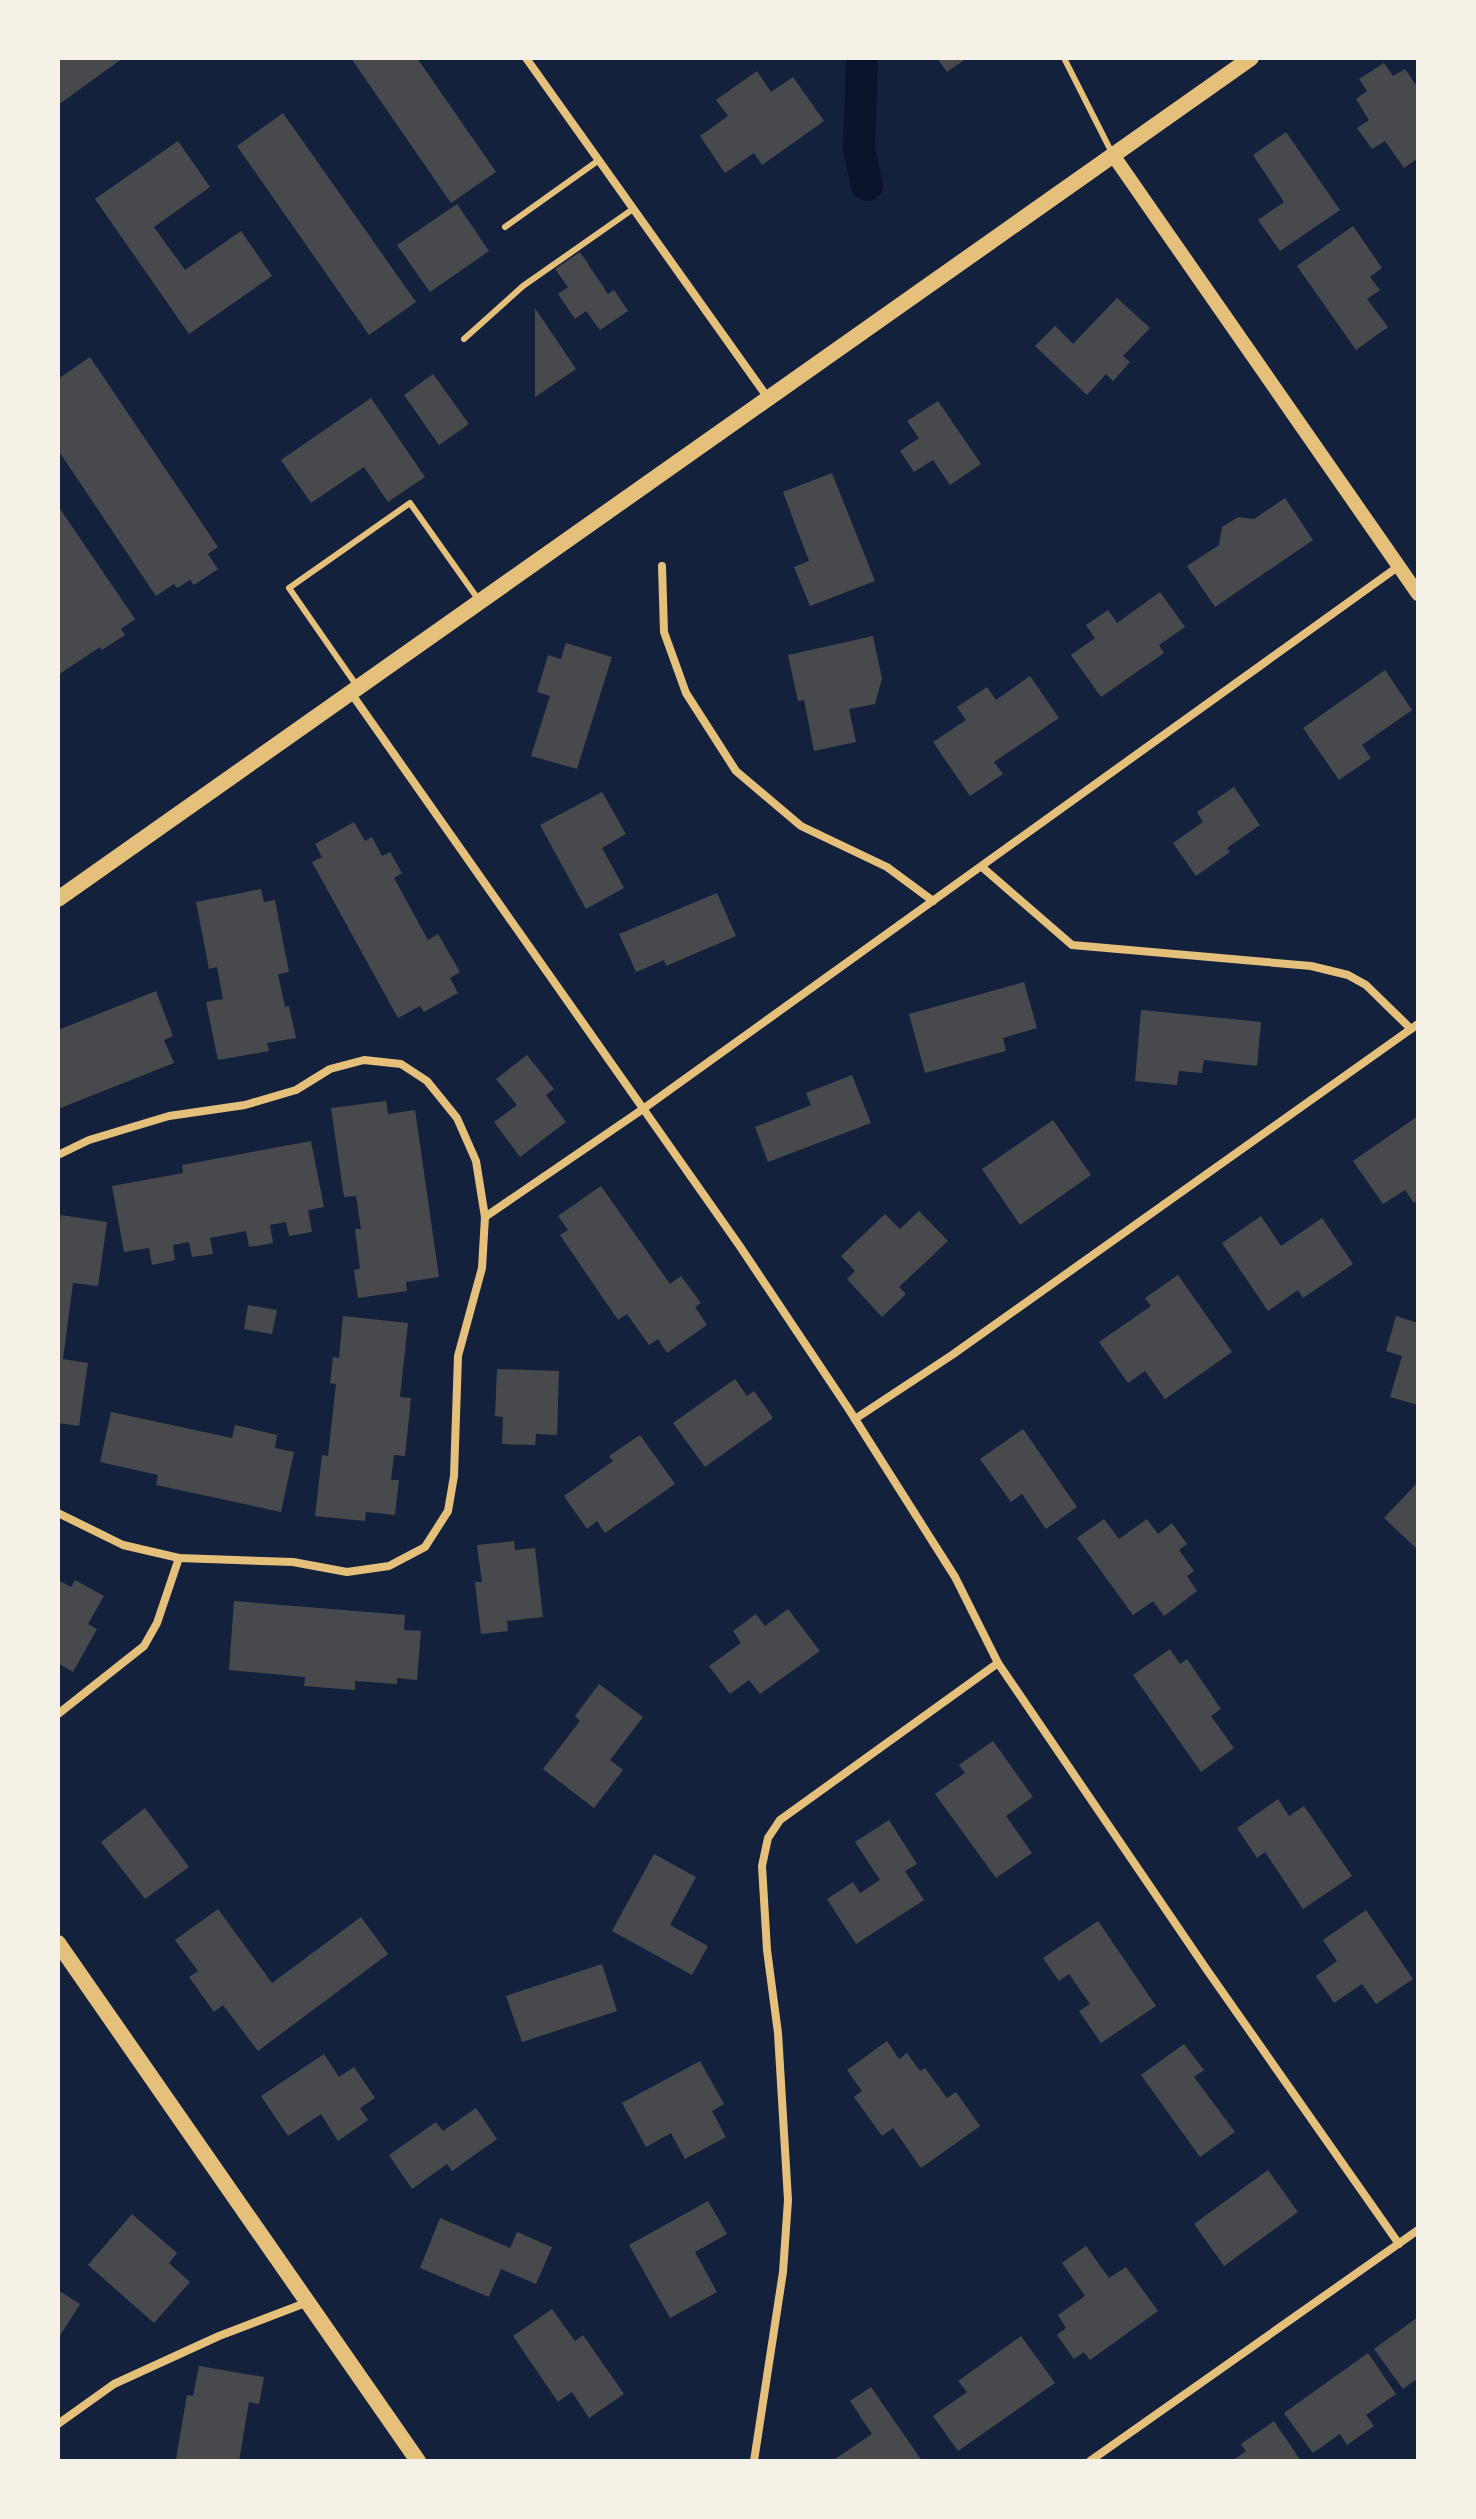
<svg xmlns="http://www.w3.org/2000/svg" width="1476" height="2519" viewBox="0 0 1476 2519" font-family="Raleway,sans-serif">
<style>
.lines{fill:none;stroke-linecap:round;stroke-linejoin:round}
.canal{stroke:#0b132b;stroke-width:32}
.building{fill:#48494c}
.service{stroke:#e5c07b;stroke-width:6}
.minor{stroke:#e5c07b;stroke-width:8}
.tertiary{stroke:#e5c07b;stroke-width:14}
.secondary{stroke:#e5c07b;stroke-width:16}
</style>
<rect width="100%" height="100%" fill="#14213d"/>
<g class="lines">
<path class="canal" d="M862 58 859 150 867 185"/>
</g>
<g class="building">
<path d="M58 58H123L58 105Z"/>
<path d="M351 58H417L496 172 451 203Z"/>
<path d="M937 58H967L947 72Z"/>
<path d="M1384 63 1393 76 1405 69 1418 88V158L1404 168 1385 141 1372 149 1357 128 1369 120 1356 99 1367 91 1359 79Z"/>
<path d="M757 71 771 92 793 77 824 121 762 165 754 153 725 173 700 136 728 116 716 100Z"/>
<path d="M283 113 416 302 369 335 237 146Z"/>
<path d="M1286 132 1340 210 1280 251 1258 220 1284 202 1253 155Z"/>
<path d="M178 141 210 187 154 227 185 270 241 231 272 276 189 334 95 199Z"/>
<path d="M457 204 489 251 430 292 397 245Z"/>
<path d="M1353 226 1382 268 1370 277 1380 290 1367 299 1388 327 1356 350 1297 266Z"/>
<path d="M580 252 608 294 614 290 628 311 600 330 586 311 575 319 558 294 568 287 555 269Z"/>
<path d="M1117 298 1150 328 1123 356 1130 362 1113 381 1106 374 1087 395 1035 346 1055 326 1073 344Z"/>
<path d="M535 308 576 369 535 397Z"/>
<path d="M90 357 218 547 208 554 218 569 194 585 190 580 177 588 174 584 156 596 58 450V379Z"/>
<path d="M433 374 469 424 439 445 404 395Z"/>
<path d="M371 398 425 477 388 502 364 467 311 503 281 460Z"/>
<path d="M938 401 981 464 950 485 933 460 914 472 900 451 919 438 907 421Z"/>
<path d="M832 473 875 581 810 606 794 567 809 561 783 492Z"/>
<path d="M1285 498 1313 540 1215 607 1187 566 1219 545 1222 527 1238 517 1254 519Z"/>
<path d="M58 506 135 619 121 629 125 635 102 650 100 647 58 675Z"/>
<path d="M1160 592 1185 627 1159 645 1164 653 1101 697 1071 655 1095 638 1086 625 1108 610 1117 623Z"/>
<path d="M873 636 882 679 875 704 849 709 856 742 814 751 804 700 798 701 788 655Z"/>
<path d="M566 643 612 657 577 769 531 756 550 696 537 692 548 655 561 659Z"/>
<path d="M1385 670 1412 710 1362 745 1371 758 1339 780 1303 728Z"/>
<path d="M1030 676 1059 718 994 762 1003 774 970 796 933 742 966 720 957 707 987 687 996 700Z"/>
<path d="M1234 787 1260 825 1227 848 1230 852 1196 876 1173 843 1203 822 1197 812Z"/>
<path d="M602 792 626 834 602 848 624 888 586 909 540 825Z"/>
<path d="M354 822 365 841 372 837 382 856 390 852 402 873 394 878 428 940 438 934 460 972 450 978 458 993 424 1012 420 1006 398 1018 312 862 322 857 315 844Z"/>
<path d="M261 889 264 902 275 900 289 972 278 974 285 1007 289 1006 296 1038 267 1043 269 1051 218 1060 206 1002 223 999 217 967 209 969 196 902Z"/>
<path d="M717 893 736 936 666 966 664 960 636 972 619 934Z"/>
<path d="M1024 982 1037 1028 1003 1038 1006 1051 925 1073 909 1014Z"/>
<path d="M156 991 173 1036 164 1040 174 1063 58 1109V1030Z"/>
<path d="M1141 1010 1261 1022 1257 1066 1204 1060 1202 1073 1179 1071 1177 1085 1135 1081Z"/>
<path d="M527 1055 554 1089 546 1095 566 1122 520 1157 494 1122 517 1105 496 1079Z"/>
<path d="M852 1075 871 1123 768 1162 755 1127 811 1105 806 1093Z"/>
<path d="M386 1101 388 1114 415 1110 439 1277 406 1282 407 1291 358 1298 354 1270 360 1269 355 1229H361L356 1196 344 1197 331 1108Z"/>
<path d="M1418 1116V1200L1414 1203 1405 1190 1383 1204 1353 1161Z"/>
<path d="M1053 1120 1091 1175 1020 1225 982 1169Z"/>
<path d="M311 1141 324 1207 308 1210 312 1232 289 1236 286 1222 270 1225 273 1243 249 1247 246 1231 210 1238 213 1254 192 1257 189 1242 173 1245 175 1260 152 1265 149 1248 124 1252 112 1186 183 1173 182 1165Z"/>
<path d="M601 1186 670 1284 681 1276 701 1303 695 1307 707 1325 667 1353 658 1339 649 1345 627 1314 618 1320 560 1235 568 1230 558 1216Z"/>
<path d="M919 1211 948 1241 899 1287 906 1294 882 1317 847 1279 855 1271 841 1256 885 1214 900 1229Z"/>
<path d="M61 1215 107 1222 98 1286 73 1283 63 1359 88 1363 79 1426 58 1423V1227Z"/>
<path d="M1261 1216 1281 1246 1322 1218 1353 1264 1303 1298 1298 1290 1268 1311 1222 1243Z"/>
<path d="M1178 1275 1232 1352 1165 1399 1145 1371 1128 1383 1099 1342 1151 1306 1145 1298Z"/>
<path d="M248 1305 277 1310 272 1334 244 1329Z"/>
<path d="M343 1316 408 1323 400 1397 411 1398 405 1456 394 1455 391 1480H399L395 1515 366 1512 365 1521 315 1516 322 1455 328 1456 336 1384 330 1383 333 1357 339 1358Z"/>
<path d="M1396 1316 1418 1323V1405L1390 1397 1402 1356 1386 1351Z"/>
<path d="M497 1369 559 1371 557 1435 536 1434 535 1445 502 1444 503 1417 495 1416Z"/>
<path d="M735 1379 747 1396 754 1391 773 1418 705 1467 673 1423Z"/>
<path d="M111 1412 232 1438 235 1425 277 1435 275 1448 294 1452 281 1512 156 1485 158 1475 100 1462Z"/>
<path d="M1023 1429 1077 1507 1046 1529 1022 1494 1011 1502 980 1459Z"/>
<path d="M640 1435 675 1484 605 1533 597 1521 587 1529 564 1496 613 1461 609 1456Z"/>
<path d="M1418 1482V1550L1384 1518Z"/>
<path d="M1104 1519 1119 1539 1147 1519 1158 1534 1172 1523 1187 1544 1179 1550 1194 1571 1187 1576 1197 1591 1164 1616 1153 1601 1133 1615 1077 1538Z"/>
<path d="M514 1541 515 1550 535 1548 543 1617 507 1621 508 1631 481 1634 475 1582H482L477 1545Z"/>
<path d="M58 1580 71 1587 75 1580 104 1596 88 1624 97 1629 73 1672 58 1663Z"/>
<path d="M234 1601 405 1615 404 1630 421 1631 417 1680 397 1678V1684L355 1681V1690L304 1686 305 1677 229 1670Z"/>
<path d="M788 1609 820 1651 760 1694 749 1680 730 1694 709 1666 741 1643 733 1631 756 1614 765 1626Z"/>
<path d="M1170 1649 1180 1664 1187 1659 1221 1709 1211 1716 1234 1748 1201 1772 1133 1675Z"/>
<path d="M599 1684 643 1717 610 1760 623 1770 594 1808 543 1769 580 1721 575 1716Z"/>
<path d="M993 1741 1033 1797 1006 1816 1032 1853 996 1878 935 1794 965 1773 959 1765Z"/>
<path d="M1278 1799 1289 1816 1304 1806 1352 1876 1303 1909 1265 1852 1257 1858 1237 1828Z"/>
<path d="M145 1808 189 1867 145 1899 101 1842Z"/>
<path d="M889 1820 917 1864 905 1871 924 1900 856 1944 827 1899 853 1882 860 1893 880 1880 855 1842Z"/>
<path d="M654 1854 696 1877 670 1925 708 1946 692 1975 612 1931Z"/>
<path d="M218 1909 272 1983 361 1917 388 1954 258 2051 223 2005 214 2012 189 1977 198 1971 175 1940Z"/>
<path d="M1366 1910 1413 1979 1376 2004 1362 1984 1334 2003 1316 1976 1337 1961 1323 1940Z"/>
<path d="M1098 1921 1156 2006 1101 2043 1079 2011 1090 2004 1069 1974 1059 1981 1043 1958Z"/>
<path d="M602 1964 617 2011 522 2042 506 1996Z"/>
<path d="M887 2041 899 2059 907 2053 920 2071 925 2068 947 2098 956 2092 980 2126 921 2168 893 2128 882 2136 854 2097 862 2091 847 2070Z"/>
<path d="M1184 2044 1204 2070 1194 2077 1235 2132 1200 2157 1141 2075Z"/>
<path d="M324 2054 339 2077 354 2067 375 2098 360 2108 368 2120 338 2141 321 2114 288 2136 261 2096Z"/>
<path d="M700 2061 724 2104 712 2111 726 2137 685 2159 671 2133 646 2147 622 2103Z"/>
<path d="M476 2108 497 2139 452 2171 447 2164 412 2189 389 2155 436 2122 443 2131Z"/>
<path d="M1268 2170 1298 2212 1224 2266 1194 2224Z"/>
<path d="M708 2201 727 2234 695 2252 717 2292 670 2318 629 2245Z"/>
<path d="M132 2214 177 2253 169 2263 190 2282 154 2323 88 2265Z"/>
<path d="M440 2218 510 2248 517 2232 552 2247 536 2284 501 2269 489 2297 420 2268Z"/>
<path d="M1086 2246 1109 2278 1126 2267 1158 2311 1090 2360 1084 2352 1074 2359 1057 2335 1066 2328 1058 2315 1085 2296 1062 2263Z"/>
<path d="M58 2290 80 2304 58 2339Z"/>
<path d="M552 2309 575 2341 583 2335 624 2394 589 2418 572 2392 558 2402 513 2336Z"/>
<path d="M1418 2317V2378L1403 2389 1374 2349Z"/>
<path d="M1021 2336 1055 2383 958 2451 933 2416 967 2392 958 2381Z"/>
<path d="M1368 2353 1396 2394 1366 2415 1374 2426 1347 2445 1340 2434 1313 2453 1284 2413Z"/>
<path d="M199 2366 264 2377 259 2404 249 2402 239 2461 176 2459 187 2395 193 2396Z"/>
<path d="M871 2387 922 2461H832L872 2434 850 2401Z"/>
<path d="M1274 2421 1301 2461H1232L1246 2451 1241 2444Z"/>
</g>
<g class="lines">
<g class="service">
<path d="M1064 58 1113 155"/>
<path d="M505 227 599 160"/>
<path d="M464 339 523 286 633 209"/>
<path d="M357 686 289 588 410 503 478 599"/>
</g>
<g class="minor">
<path d="M526 58 768 398"/>
<path d="M662 566 664 632 686 693 736 771 801 826 887 867 933 901"/>
<path d="M351 693 739 1245 848 1408 955 1577 998 1663 1207 1970 1399 2244"/>
<path d="M982 867 1072 945 1311 966 1348 975 1366 985 1411 1029"/>
<path d="M58 1155 89 1140 169 1116 245 1105 296 1090 330 1069 364 1060 401 1064 427 1081 457 1118 476 1161 485 1217 482 1268 458 1356 454 1476 448 1511 425 1547 389 1566 347 1572 293 1562 179 1558 123 1545 58 1513"/>
<path d="M485 1217 643 1109 1399 566"/>
<path d="M855 1419 952 1355 1418 1024"/>
<path d="M58 1714 144 1646 157 1623 179 1558"/>
<path d="M58 2424 114 2384 219 2336 308 2302"/>
<path d="M754 2461 783 2272 788 2200 778 2033 767 1950 762 1866 768 1838 780 1820 998 1663"/>
<path d="M1090 2461 1418 2230"/>
</g>
<path class="tertiary" d="M1113 155 1418 594"/>
<g class="secondary">
<path d="M58 899 1251 58"/>
<path d="M58 1943 418 2461"/>
</g>
</g>
<rect width="1476" height="2519" fill="none" stroke="#f6f1e7" stroke-width="120"/>
</svg>
